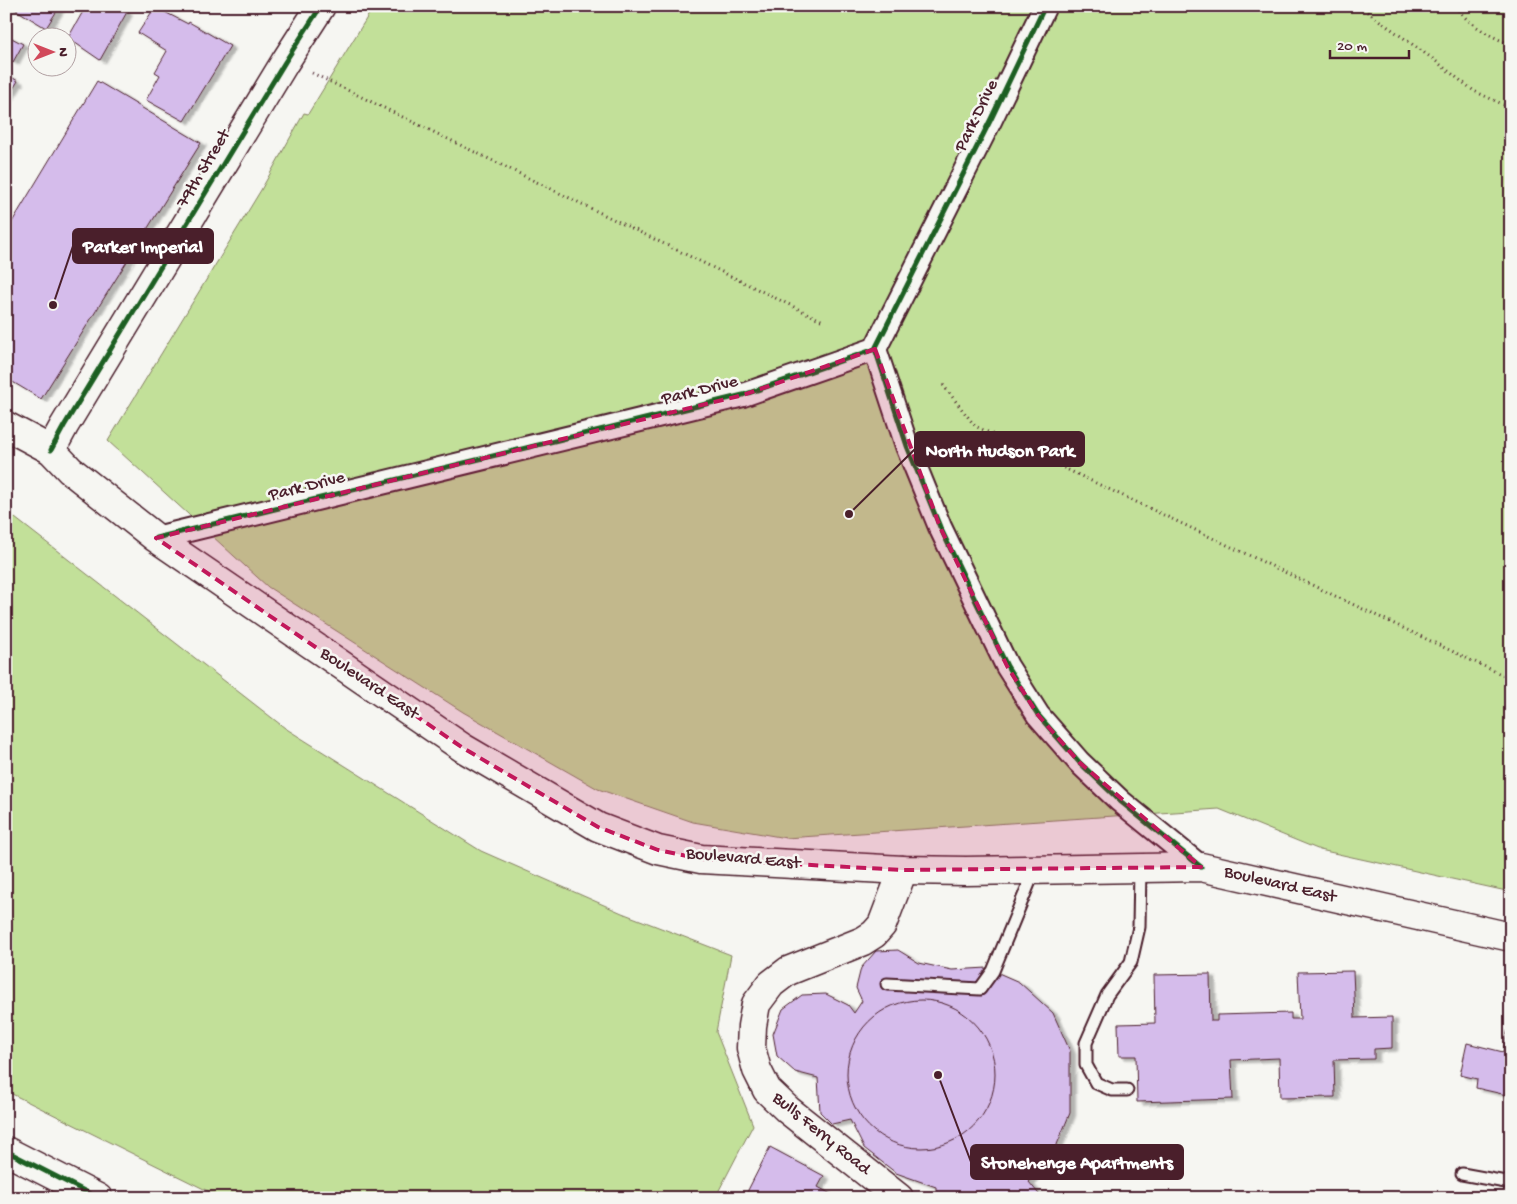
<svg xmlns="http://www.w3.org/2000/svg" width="1517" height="1204" viewBox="0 0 1517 1204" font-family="'Gochi Hand',sans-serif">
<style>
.green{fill:#c2e099;stroke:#868062}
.building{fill:#d5bceb;stroke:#4a1f2b;filter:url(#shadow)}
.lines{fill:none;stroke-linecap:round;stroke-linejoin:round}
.service-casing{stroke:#4a1f2b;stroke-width:15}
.minor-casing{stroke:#4a1f2b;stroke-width:26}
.tertiary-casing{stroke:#4a1f2b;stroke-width:31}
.primary-casing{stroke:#4a1f2b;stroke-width:31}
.path{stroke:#4a1f2b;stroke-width:3;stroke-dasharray:1 4;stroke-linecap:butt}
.service{stroke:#f6f6f2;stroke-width:11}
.minor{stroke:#f6f6f2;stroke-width:22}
.tertiary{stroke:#f6f6f2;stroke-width:28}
.primary{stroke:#f6f6f2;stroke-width:28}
.cycleway-casing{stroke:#f6f6f2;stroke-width:8}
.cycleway{stroke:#1b5e20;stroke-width:5}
.marked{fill:#c2185b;fill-opacity:0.2;stroke:#c2185b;stroke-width:4;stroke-dasharray:10 6;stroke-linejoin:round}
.labels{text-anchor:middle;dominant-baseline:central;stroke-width:5;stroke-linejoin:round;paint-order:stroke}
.street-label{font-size:18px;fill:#4a1f2b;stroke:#f6f6f2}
.leader{fill:none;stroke:#4a1f2b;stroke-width:2}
.callout-dot{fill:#4a1f2b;stroke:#f6f6f2;stroke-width:2}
.callout{fill:#4a1f2b;stroke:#4a1f2b;stroke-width:2}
.callout-label{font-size:19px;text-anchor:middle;font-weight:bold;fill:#fff}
</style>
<defs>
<filter id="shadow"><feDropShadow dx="5.5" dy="3" stdDeviation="1" flood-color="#0004"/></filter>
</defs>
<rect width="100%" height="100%" fill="#f6f6f2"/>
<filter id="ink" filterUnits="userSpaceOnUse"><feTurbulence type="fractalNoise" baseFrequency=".02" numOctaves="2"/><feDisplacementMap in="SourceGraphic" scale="10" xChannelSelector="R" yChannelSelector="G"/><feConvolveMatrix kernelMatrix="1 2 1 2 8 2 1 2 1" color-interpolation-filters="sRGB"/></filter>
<g filter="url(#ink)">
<g class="green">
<path d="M374 6H1511V892L1320 850 1219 809 786 838 693 822 598 789 463 712 268 587 108 441 261 190 304 113 308 114Z"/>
<path d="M6 511 285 728 481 851 622 913 731 955 716 1032 753 1125 715 1198H222L6 1091Z"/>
</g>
<g class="building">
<path d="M14 6H60L46 28 13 8Z"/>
<path d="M86 6H118L127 12 100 60 68 38Z"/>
<path d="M155 7 188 24 189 22 230 46 184 121 146 100 160 75 155 72 167 51 138 33Z"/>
<path d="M6 35 23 44 13 62 6 58Z"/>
<path d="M6 74 18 81 6 100Z"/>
<path d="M97 81 201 143 41 399 6 378V232Z"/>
<path d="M898 950 919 963 952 970 987 968 1019 982 1053 1013 1070 1051V1113L1056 1147 1029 1182 1042 1198H936V1187L896 1173 864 1148 850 1120 832 1124 820 1112 818 1078 795 1072 777 1056 773 1034 783 1009 802 995 826 994 848 1005 854 1013 862 1001 856 988 861 968 876 951Z"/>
<path d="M1353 971 1355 1018 1392 1017V1048L1374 1049V1059L1334 1060 1335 1097 1280 1098 1279 1058 1231 1060 1233 1099 1137 1102 1136 1056H1119L1118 1024 1155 1023 1154 975 1210 974 1211 1021H1217V1015L1291 1013V1019H1300L1298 972Z"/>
<circle cx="921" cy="1074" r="74"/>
<path d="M1511 1012V1096L1476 1088 1477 1079 1460 1075 1467 1043 1503 1052Z"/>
<path d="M770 1147 824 1176 818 1187 838 1198H744Z"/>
</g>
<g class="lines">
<defs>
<g id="service">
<path d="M887 984 980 989 993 971 1035 869"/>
<path d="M1127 1090H1112L1096 1083 1086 1065V1043L1107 995 1131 962 1139 927 1140 868"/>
<path d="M1462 1174 1511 1183"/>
</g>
<g id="minor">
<path d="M875 349 907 446 940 527 1007 666 1038 715 1079 762 1120 801 1201 867"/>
<path d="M156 538 743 395 875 349 991 119 1045 6"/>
</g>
<g id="tertiary">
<path d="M51 450 64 426 285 62 321 6"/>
<path d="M899 1198 788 1110 767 1090 757 1070 751 1048 752 1026 756 1004 771 984 788 971 863 941 874 934 882 925 903 870"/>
</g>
<g id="primary">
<path d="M6 426 51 450 70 470 156 538 463 748 598 827 658 850 701 859 903 870 966 871 1201 867 1511 937"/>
<path d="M6 1151 98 1198"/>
</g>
</defs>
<use href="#service" class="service-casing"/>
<use href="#minor" class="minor-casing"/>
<use href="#tertiary" class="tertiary-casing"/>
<use href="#primary" class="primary-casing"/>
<g class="path">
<path d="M1359 6 1433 59 1474 91 1511 108"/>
<path d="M1456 6C1464 22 1494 39 1511 44"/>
<path d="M312 73 823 321"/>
<path d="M943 385 975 426 1511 679"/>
</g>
<use href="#service" class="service"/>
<use href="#minor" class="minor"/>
<use href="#tertiary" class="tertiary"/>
<use href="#primary" class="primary"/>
<defs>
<g id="cycleway">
<path d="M875 349 907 446 940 527 1007 666 1038 715 1079 762 1120 801 1201 867"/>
<path d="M51 450 64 426 285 62 321 6"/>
<path d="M156 538 743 395 875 349 991 119 1045 6"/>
<path d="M6 1151 98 1198"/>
</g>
</defs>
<use href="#cycleway" class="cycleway-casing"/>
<use href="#cycleway" class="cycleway"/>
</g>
</g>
<path class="marked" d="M875 349 940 527 1007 666 1038 715 1079 762 1201 867 903 870 701 859 658 850 598 827 463 748 156 538 743 395Z"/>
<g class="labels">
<g class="street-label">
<text transform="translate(977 116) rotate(-64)">Park Drive</text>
<text transform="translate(204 169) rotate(-59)">79th Street</text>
<text transform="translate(700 391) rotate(-14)">Park Drive</text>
<text transform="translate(307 487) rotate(-14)">Park Drive</text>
<text transform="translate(369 684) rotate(34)">Boulevard East</text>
<text transform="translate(743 859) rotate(5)">Boulevard East</text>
<text transform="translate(1280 885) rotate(13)">Boulevard East</text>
<text transform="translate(821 1134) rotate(39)">Bulls Ferry Road</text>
</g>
</g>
<path class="leader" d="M53 305L73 246M849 514L915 449M938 1075L971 1162"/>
<g class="callout-dot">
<circle cx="53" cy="305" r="5"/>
<circle cx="849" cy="514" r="5"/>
<circle cx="938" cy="1075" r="5"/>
</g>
<g class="callout">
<rect x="73" y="229" width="140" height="34" rx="5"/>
<rect x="915" y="432" width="169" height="34" rx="5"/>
<rect x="971" y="1145" width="212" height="34" rx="5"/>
</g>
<g class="callout-label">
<text x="143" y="252">Parker Imperial</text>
<text x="1000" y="456">North Hudson Park</text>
<text x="1077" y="1168">Stonehenge Apartments</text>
</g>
<rect width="1517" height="1204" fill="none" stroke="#f6f6f2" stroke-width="25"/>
<rect x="12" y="12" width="1492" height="1179" fill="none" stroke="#4a1f2b" stroke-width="2" filter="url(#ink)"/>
<g transform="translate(52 52) rotate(90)"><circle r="24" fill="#f6f6f2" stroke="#b1a0a2"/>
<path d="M0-4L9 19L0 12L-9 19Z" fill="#d1495b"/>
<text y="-8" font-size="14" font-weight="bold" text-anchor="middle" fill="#4a1f2b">N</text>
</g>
<path d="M1330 50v8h79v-8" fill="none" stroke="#4a1f2b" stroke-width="2.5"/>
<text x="1337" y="50" font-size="15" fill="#4a1f2b" stroke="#f6f6f2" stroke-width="4" paint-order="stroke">20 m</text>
</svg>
